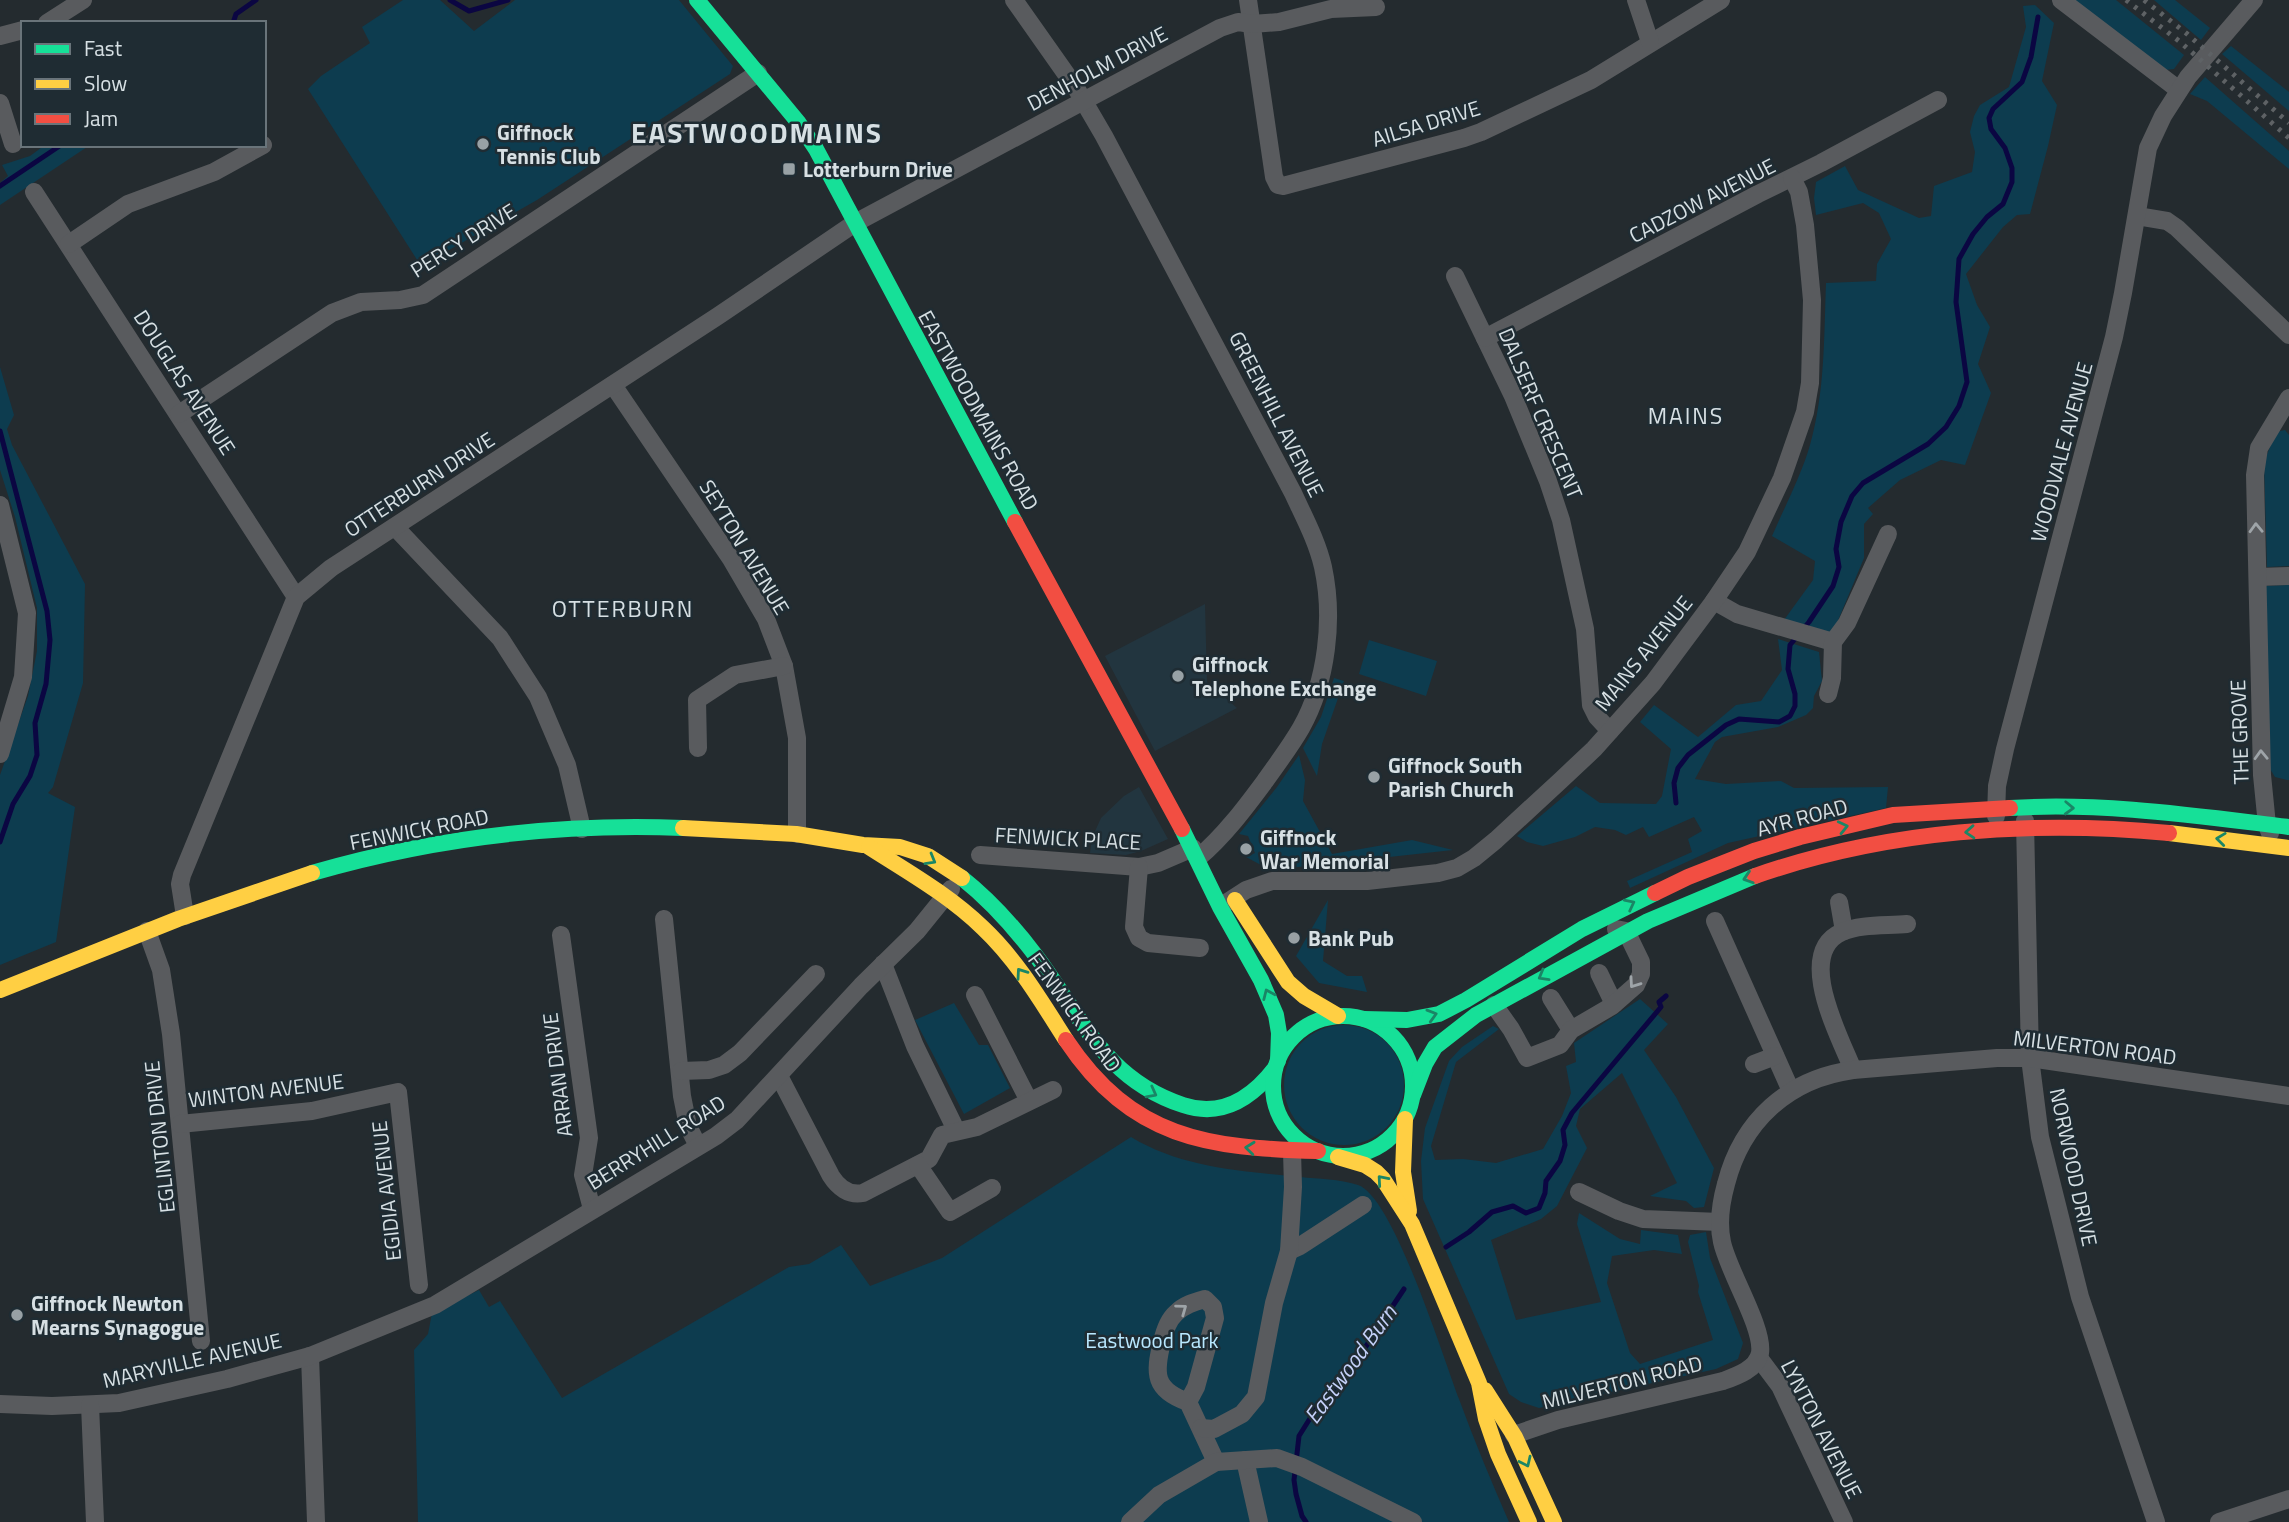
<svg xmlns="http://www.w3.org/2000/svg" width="2289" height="1522" viewBox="0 0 2289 1522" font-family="'Titillium Web',sans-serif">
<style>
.built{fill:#22353f}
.green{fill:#0d3c4f}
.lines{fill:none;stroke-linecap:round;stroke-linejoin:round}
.stream{stroke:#0b0642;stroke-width:5}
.street{stroke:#595b5e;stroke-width:18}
.fast{stroke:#16e098;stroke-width:16}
.slow{stroke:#ffcf43;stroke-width:16}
.jam{stroke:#f24e42;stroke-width:16}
.rail{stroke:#5e6265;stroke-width:5;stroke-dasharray:3.5 7;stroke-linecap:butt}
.oneway{stroke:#9ea4a8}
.oneway2{stroke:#1a8666}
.poi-dot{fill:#98a1a5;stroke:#1f2c33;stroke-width:2.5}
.labels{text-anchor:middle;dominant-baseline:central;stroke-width:5;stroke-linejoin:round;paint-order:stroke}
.street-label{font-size:21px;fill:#d7e0e4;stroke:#1f2c33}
.poi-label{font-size:21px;font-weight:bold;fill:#d7e0e4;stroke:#1f2c33;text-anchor:start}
.park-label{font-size:21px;fill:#b9e8ff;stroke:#1f2c33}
.neighbourhood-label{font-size:23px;letter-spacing:2px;fill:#d7e0e4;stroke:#1f2c33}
.water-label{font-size:23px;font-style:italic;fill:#c4d0f8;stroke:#1f2c33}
.district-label{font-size:28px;font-weight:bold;letter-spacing:2px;fill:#d7e0e4;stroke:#1f2c33}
</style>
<rect width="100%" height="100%" fill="#242b2f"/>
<g class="built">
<path d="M1205 604 1207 682 1237 708 1155 751 1105 656Z"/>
<path d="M1139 787 1168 839 1141 851 1126 855 1090 853 1092 838 1101 818 1124 796Z"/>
</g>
<g class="green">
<path d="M403 0H440L474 31 515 0H679L733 66 730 74 537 200 421 266 308 89 321 76 370 43 362 27Z"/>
<path d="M2072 0H2116L2184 55 2174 69 2165 70Z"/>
<path d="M2154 0H2175L2210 28 2201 40Z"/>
<path d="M2035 5 2054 23 2042 81 2057 105 2048 146 2030 214 2017 215 2003 227 1966 274 1977 305 1990 327 1978 364 1991 393 1965 465 1941 460 1900 480 1868 508 1873 514 1864 524V558L1832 635 1784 620 1813 580 1815 561 1772 536C1785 506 1801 476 1810 445 1825 393 1824 337 1826 283L1876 281 1877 264 1891 239 1879 213 1863 203 1816 215 1814 198 1816 182 1845 166 1858 190 1919 218 1931 216 1934 186 1972 172 1975 152 1970 132 1974 116 1980 105 2009 87 2026 27 2023 6Z"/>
<path d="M2231 46 2289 92V111L2222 54Z"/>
<path d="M2205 77 2289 151V169L2207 101 2190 94Z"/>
<path d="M45 145H90L0 205V183L8 176 2 165 30 156Z"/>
<path d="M0 367 14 415 7 429 12 445 85 584 83 683 53 787 48 793 75 807 56 942 0 965V775L28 696 37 651V608L15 517 0 470Z"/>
<path d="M2285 430 2289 435V566L2267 567 2264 462 2276 432Z"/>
<path d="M2289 585V780H2287L2275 777 2267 764 2264 586Z"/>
<path d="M1778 639 1819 652 1822 681 1814 696 1813 708 1806 715 1778 727 1722 737 1715 742 1695 779 1726 784 1781 781 1794 788 1888 787 1886 808 1728 843 1630 888 1627 881 1692 852 1688 839 1702 831 1694 817 1649 837 1643 827 1626 835 1615 830 1595 827 1575 837 1543 846 1527 842 1517 836 1576 786 1600 803 1656 804 1662 796 1671 749 1640 722 1654 705 1698 737 1736 705 1761 701 1782 670Z"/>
<path d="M1369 640 1437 661 1426 696 1359 674Z"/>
<path d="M1334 678 1344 681 1322 744 1317 776 1303 748 1321 717Z"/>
<path d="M1299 755 1305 780 1303 801 1332 854 1412 840 1453 850 1289 868 1261 865 1246 857 1255 853 1248 836 1239 834 1277 787Z"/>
<path d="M1328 900 1323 961 1347 976H1362L1367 992 1319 983 1296 956Z"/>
<path d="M1640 999 1668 1024 1644 1050 1676 1097 1714 1168 1704 1207 1694 1208 1686 1201 1650 1196 1677 1183 1622 1073 1580 1109 1576 1126 1587 1148 1557 1206 1541 1219 1491 1240 1516 1320 1601 1302 1577 1224 1579 1213 1620 1239 1640 1244 1641 1230 1678 1235 1682 1254 1654 1250 1612 1256 1607 1283 1630 1353 1640 1364 1713 1340 1698 1292 1699 1286 1688 1242 1690 1235 1706 1232 1710 1258 1743 1343 1738 1359 1716 1369 1539 1408 1521 1402 1509 1394 1423 1199 1421 1161 1425 1128 1449 1061 1462 1047 1493 1026 1499 1029 1456 1062 1431 1146 1435 1160 1463 1159 1496 1163 1543 1149 1562 1116 1571 1093 1566 1066 1576 1062 1574 1043Z"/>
<path d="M954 1003 979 1045H988L1010 1088 964 1114 915 1020Z"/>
<circle cx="1344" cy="1085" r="60"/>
<path d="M1131 1137C1182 1168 1242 1171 1300 1177 1319 1179 1339 1179 1358 1185 1393 1196 1444 1360 1459 1399 1474 1440 1491 1481 1509 1522H418L414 1350 428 1334 432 1313 479 1290 489 1307 500 1301 562 1398 789 1267 809 1264 841 1245 870 1286 942 1258Z"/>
</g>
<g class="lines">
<g class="stream">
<path d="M450 0 469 11 508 0"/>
<path d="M233 23 236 14 256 0"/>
<path d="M0 186 61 145"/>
<path d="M0 431 47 611 50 640 46 684 35 723 37 755 30 776 13 804 0 842"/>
<path d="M1676 803 1674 783 1678 768 1688 755 1726 725 1739 719 1779 722 1790 716 1795 706V694L1788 669 1790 645 1809 622 1833 586 1839 567 1836 549 1841 522 1852 496 1863 483 1928 444 1946 427 1959 406 1967 382 1956 302 1959 259 1973 234 1987 217 2003 204 2012 182V168L2005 148 1991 129 1989 118 1993 109 2022 82 2031 57 2038 17"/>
<path d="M1446 1247 1469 1232 1492 1212 1513 1206 1526 1213 1539 1208 1545 1193 1546 1181 1560 1161 1565 1145 1563 1130 1572 1113 1661 1007 1659 1002 1666 996"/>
<path d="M1306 1522 1302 1516 1296 1494 1294 1480 1299 1436 1319 1404 1345 1378 1404 1289"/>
</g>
<g class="street">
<path d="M1014 0 1076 88 1104 136 1293 493C1304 517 1317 541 1323 567 1334 618 1327 682 1301 728 1290 747 1277 764 1265 781 1245 808 1224 836 1198 858"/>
<path d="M1248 0 1274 177 1278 185 1283 186 1464 138 1481 132 1591 80 1721 0"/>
<path d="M1636 0 1650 42"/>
<path d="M2061 0 2179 90"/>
<path d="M47 23 83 0"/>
<path d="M0 36 23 30"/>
<path d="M0 103 13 144"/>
<path d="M34 192 296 597"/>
<path d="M2137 216 2167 221 2177 228 2289 335"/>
<path d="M69 244 128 204 214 172 263 145"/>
<path d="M1455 276 1513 396 1548 481 1561 520 1585 629 1591 705 1597 717 1610 731"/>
<path d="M1485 338 1758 194 1821 163 1938 100"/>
<path d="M613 385 731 559 766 619 784 666 797 738V834"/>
<path d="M179 414 332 313 361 302 400 300 423 295 758 73"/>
<path d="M0 505 27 613 23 677 0 754"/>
<path d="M395 527 500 638 538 697 567 765 582 829"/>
<path d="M2258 577 2289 576"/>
<path d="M1714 601 1737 614 1833 642"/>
<path d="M1828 694 1832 678 1833 642 1847 623 1888 534"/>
<path d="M698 748 697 700 735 675 784 666"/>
<path d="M1996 816 1997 786 2005 749 2114 337 2123 293 2148 148 2163 116 2188 77 2254 0"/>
<path d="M2025 821 2030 1058 2040 1137 2080 1297 2156 1522"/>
<path d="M2270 833 2267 825 2262 775 2255 475 2259 448 2289 398"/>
<path d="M980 855 1139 867 1158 863 1193 848"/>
<path d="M1139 867 1134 927 1139 938 1148 943 1200 948"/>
<path d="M1839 902 1844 931"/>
<path d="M1226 903 1246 890 1272 881H1367L1438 873 1457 868 1474 858 1496 840 1560 781 1594 749 1653 683 1714 601 1747 552 1782 478 1805 412 1810 383 1812 300 1805 225 1799 192 1792 178"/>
<path d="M185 916 180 884 182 875 296 597 331 568 718 316 855 223 1220 28 1238 22 1252 24 1279 22 1331 9 1376 7"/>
<path d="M664 919 682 1096 688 1126 698 1146"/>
<path d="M1715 921 1791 1091"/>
<path d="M147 931 161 970 171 1034 201 1341"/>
<path d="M561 935 589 1138 583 1175 592 1209"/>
<path d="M883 964 915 1046 956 1130"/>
<path d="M1599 973 1614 1004"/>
<path d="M975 995 1029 1101"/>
<path d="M1551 998 1571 1030"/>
<path d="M1494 1005 1511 1029 1527 1058 1560 1045 1571 1030 1612 1006 1636 985 1641 974V962L1626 931 1616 929"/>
<path d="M1754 1064 1775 1056"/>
<path d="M1853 1070C1840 1037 1794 953 1842 932 1860 924 1887 926 1907 924"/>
<path d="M681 1071 709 1070 724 1065 740 1053 816 974"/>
<path d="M779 1076 831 1176C838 1187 849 1196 863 1193L929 1159 942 1135 977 1127 1053 1090"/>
<path d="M180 1124 312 1111 398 1092 419 1285"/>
<path d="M918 1165 950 1212 992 1188"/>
<path d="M1579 1192 1619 1211 1643 1219 1720 1222"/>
<path d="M1289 1251 1300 1246 1363 1205"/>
<path d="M310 1356 316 1522"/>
<path d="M1759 1358 1780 1386 1844 1522"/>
<path d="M1188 1402 1196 1387 1215 1318 1213 1307 1205 1299C1194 1302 1184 1305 1176 1313 1168 1320 1164 1333 1162 1342 1154 1374 1154 1390 1188 1402L1216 1462"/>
<path d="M0 1404 52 1406 119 1403 227 1379 310 1356 435 1305 716 1136 737 1120 861 986 917 931 951 889"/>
<path d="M90 1405 95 1522"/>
<path d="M1201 1428 1214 1429 1242 1414 1256 1397 1274 1303 1289 1251 1293 1187 1292 1151"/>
<path d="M1514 1435 1558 1420 1723 1381C1737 1376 1757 1369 1760 1353 1764 1328 1728 1271 1722 1242 1718 1224 1721 1202 1726 1184 1742 1121 1788 1079 1853 1070L1997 1058H2030L2289 1096"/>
<path d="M1245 1460 1259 1522"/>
<path d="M1130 1522 1159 1495 1216 1462 1277 1458 1302 1467 1413 1522"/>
<path d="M2219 1522 2289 1499"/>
</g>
<g class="fast">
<path d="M697 0 798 122 816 149 1015 522"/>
<path d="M2010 808C2103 802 2197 816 2289 827"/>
<path d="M1182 829 1220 907 1261 980 1276 1015 1279 1033 1278 1061"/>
<path d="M312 873C433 838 557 823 683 828"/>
<path d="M962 878C991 901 1014 927 1036 956 1082 1017 1104 1079 1183 1105 1222 1118 1252 1098 1275 1068"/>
<circle cx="1343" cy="1086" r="70"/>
<path d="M1364 1019 1407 1020 1439 1014 1466 1000 1582 929 1655 893"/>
<path d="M1413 1095 1425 1064 1435 1047 1476 1015 1648 921 1755 876"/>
</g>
<g class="slow">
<path d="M683 828 796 834 863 845 900 847 928 856 962 878"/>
<path d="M2169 833 2289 848"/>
<path d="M869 847C908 872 949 895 983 928 1017 960 1041 1001 1066 1040"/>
<path d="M1235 900 1288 982 1304 996 1338 1016"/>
<path d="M0 990 178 919 312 873"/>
<path d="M1405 1119 1403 1172 1409 1211"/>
<path d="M1338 1157 1365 1165 1376 1172 1383 1179 1412 1224 1479 1383 1486 1419 1498 1454 1529 1522"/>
<path d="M1485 1390 1515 1437 1554 1522"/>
</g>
<g class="jam">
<path d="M1015 522 1182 829"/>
<path d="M1755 876C1886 830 2031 820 2169 833"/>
<path d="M1655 893 1688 877 1754 851 1800 837 1893 815 2010 808"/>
<path d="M1066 1040C1132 1139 1207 1148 1318 1151"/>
</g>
<g class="rail">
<path d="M2126 0 2179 41 2289 138"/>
<path d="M2144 0 2186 33 2289 123"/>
</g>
</g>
<defs><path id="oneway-chevron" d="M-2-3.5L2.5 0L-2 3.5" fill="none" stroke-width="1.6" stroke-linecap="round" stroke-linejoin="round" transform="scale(1.75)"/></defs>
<g class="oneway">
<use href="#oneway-chevron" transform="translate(2256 528) rotate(-92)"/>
<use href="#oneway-chevron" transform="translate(2261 755) rotate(-92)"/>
<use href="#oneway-chevron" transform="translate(1634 983) rotate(125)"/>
<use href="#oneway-chevron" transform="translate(1182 1309) rotate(-36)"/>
</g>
<g class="oneway2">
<use href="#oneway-chevron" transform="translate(2069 808) rotate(2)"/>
<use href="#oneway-chevron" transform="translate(1843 827) rotate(-13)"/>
<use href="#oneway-chevron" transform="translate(1970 832) rotate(176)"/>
<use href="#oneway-chevron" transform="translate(2221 839) rotate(-173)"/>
<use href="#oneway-chevron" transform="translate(931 860) rotate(30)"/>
<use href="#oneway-chevron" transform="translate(1748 878) rotate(162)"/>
<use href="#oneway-chevron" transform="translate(1630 904) rotate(-27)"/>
<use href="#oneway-chevron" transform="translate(1021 973) rotate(-125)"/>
<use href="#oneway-chevron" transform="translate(1543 976) rotate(150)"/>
<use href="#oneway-chevron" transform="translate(1268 994) rotate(-114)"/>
<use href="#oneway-chevron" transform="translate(1432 1015) rotate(-16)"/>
<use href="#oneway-chevron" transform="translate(1152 1093) rotate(28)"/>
<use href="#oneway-chevron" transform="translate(1250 1148) rotate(-174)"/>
<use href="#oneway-chevron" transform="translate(1382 1180) rotate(-131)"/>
<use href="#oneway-chevron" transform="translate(1526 1462) rotate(65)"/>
</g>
<g class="poi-dot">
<circle cx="483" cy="144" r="7"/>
<rect x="782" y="162" width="14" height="14" rx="3.5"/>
<circle cx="1178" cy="676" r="7"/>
<circle cx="1374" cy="777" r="7"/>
<circle cx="1246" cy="849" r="7"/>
<circle cx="1294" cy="938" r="7"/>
<circle cx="17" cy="1315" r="7"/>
</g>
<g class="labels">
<g class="street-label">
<text transform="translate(1097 68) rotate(-28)">DENHOLM DRIVE</text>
<text transform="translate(1426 123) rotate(-17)">AILSA DRIVE</text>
<text transform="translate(1702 200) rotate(-27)">CADZOW AVENUE</text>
<text transform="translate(463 240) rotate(-32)">PERCY DRIVE</text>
<text transform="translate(185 382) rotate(57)">DOUGLAS AVENUE</text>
<text transform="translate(979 410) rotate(61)">EASTWOODMAINS ROAD</text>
<text transform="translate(1541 413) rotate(67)">DALSERF CRESCENT</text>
<text transform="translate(1277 414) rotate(63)">GREENHILL AVENUE</text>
<text transform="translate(2061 452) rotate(-75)">WOODVALE AVENUE</text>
<text transform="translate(419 484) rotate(-33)">OTTERBURN DRIVE</text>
<text transform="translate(745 547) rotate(59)">SEYTON AVENUE</text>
<text transform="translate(1643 653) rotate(-51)">MAINS AVENUE</text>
<text transform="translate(2239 732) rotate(-92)">THE GROVE</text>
<text transform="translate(1802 817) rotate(-15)">AYR ROAD</text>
<text transform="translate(419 829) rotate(-11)">FENWICK ROAD</text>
<text transform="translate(1068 838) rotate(3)">FENWICK PLACE</text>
<text transform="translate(1075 1012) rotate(54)">FENWICK ROAD</text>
<text transform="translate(2095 1047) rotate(7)">MILVERTON ROAD</text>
<text transform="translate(557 1075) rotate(-97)">ARRAN DRIVE</text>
<text transform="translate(266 1090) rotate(-7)">WINTON AVENUE</text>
<text transform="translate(159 1137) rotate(-96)">EGLINTON DRIVE</text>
<text transform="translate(656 1142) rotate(-32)">BERRYHILL ROAD</text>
<text transform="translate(2074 1167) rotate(78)">NORWOOD DRIVE</text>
<text transform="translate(386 1191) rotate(-96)">EGIDIA AVENUE</text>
<text transform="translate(192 1360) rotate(-13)">MARYVILLE AVENUE</text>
<text transform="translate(1622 1382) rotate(-14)">MILVERTON ROAD</text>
<text transform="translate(1822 1429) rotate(63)">LYNTON AVENUE</text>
</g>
<g class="poi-label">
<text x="497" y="132">Giffnock<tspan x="497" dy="24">Tennis Club</tspan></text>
<text x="803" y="169">Lotterburn Drive</text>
<text x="1192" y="664">Giffnock<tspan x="1192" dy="24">Telephone Exchange</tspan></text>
<text x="1388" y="765">Giffnock South<tspan x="1388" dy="24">Parish Church</tspan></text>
<text x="1260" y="837">Giffnock<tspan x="1260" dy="24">War Memorial</tspan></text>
<text x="1308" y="938">Bank Pub</text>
<text x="31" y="1303">Giffnock Newton<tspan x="31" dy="24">Mearns Synagogue</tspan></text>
</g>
<g class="park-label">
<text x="1152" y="1340">Eastwood Park</text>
</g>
<g class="neighbourhood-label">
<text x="1686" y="415">MAINS</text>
<text x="623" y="608">OTTERBURN</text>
</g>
<g class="water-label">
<text transform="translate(1350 1364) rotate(-54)">Eastwood Burn</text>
</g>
<g class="district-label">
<text x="757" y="132">EASTWOODMAINS</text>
</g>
</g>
<rect x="21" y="21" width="245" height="126" fill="#1f2c33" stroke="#69747a" stroke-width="2"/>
<rect x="35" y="44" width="35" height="10" fill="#16e098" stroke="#69747a" stroke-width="2"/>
<text x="84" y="56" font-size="21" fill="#d7e0e4">Fast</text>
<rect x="35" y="79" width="35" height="10" fill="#ffcf43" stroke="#69747a" stroke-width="2"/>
<text x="84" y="91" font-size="21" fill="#d7e0e4">Slow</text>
<rect x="35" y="114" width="35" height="10" fill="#f24e42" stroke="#69747a" stroke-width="2"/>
<text x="84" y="126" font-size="21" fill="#d7e0e4">Jam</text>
</svg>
